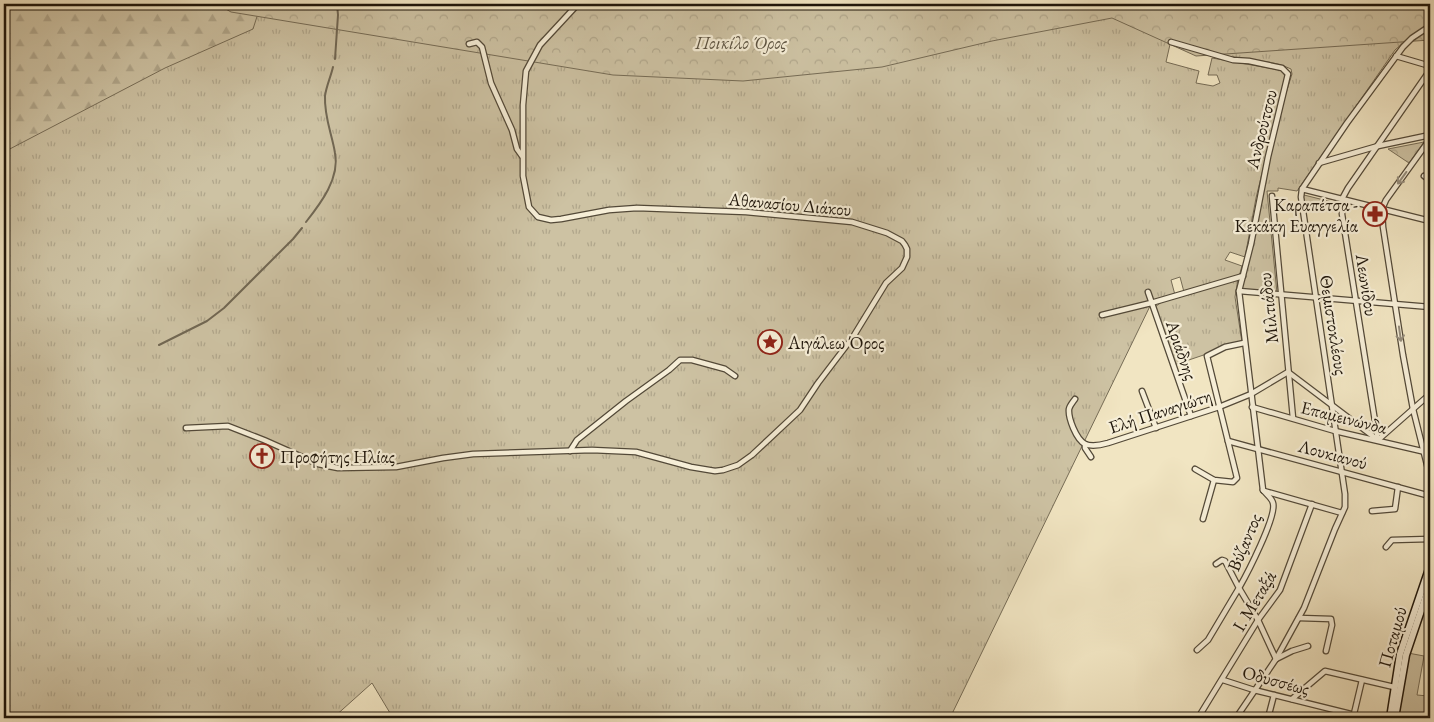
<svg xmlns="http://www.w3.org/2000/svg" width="1434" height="722" viewBox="0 0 1434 722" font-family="'EB Garamond',serif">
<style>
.grass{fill:url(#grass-tufts);stroke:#766c56}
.forest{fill:url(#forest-firs);stroke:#766c56}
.park{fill:url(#park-crowns);stroke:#766c56}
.pitch{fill:#cdc2a3;stroke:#766c56}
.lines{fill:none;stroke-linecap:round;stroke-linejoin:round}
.stream{stroke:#716753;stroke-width:2}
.street-casing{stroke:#534938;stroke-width:7}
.secondary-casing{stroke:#1e150a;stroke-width:9}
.street{stroke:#f6eed7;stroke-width:4.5}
.secondary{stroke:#f6eed7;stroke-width:6}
.oneway{stroke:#958c7b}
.labels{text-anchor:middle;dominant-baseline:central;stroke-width:4.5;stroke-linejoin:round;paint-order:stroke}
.park-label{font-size:18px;font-style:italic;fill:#5b5240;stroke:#f6eed7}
.street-label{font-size:18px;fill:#1e150a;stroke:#f6eed7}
.poi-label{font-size:18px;fill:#1e150a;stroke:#f6eed7;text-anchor:start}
</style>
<defs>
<pattern id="grass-tufts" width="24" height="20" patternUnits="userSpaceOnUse" patternTransform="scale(1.25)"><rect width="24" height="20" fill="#cdc2a3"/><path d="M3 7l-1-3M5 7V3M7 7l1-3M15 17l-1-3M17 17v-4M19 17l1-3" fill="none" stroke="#b0a68b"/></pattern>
<pattern id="forest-firs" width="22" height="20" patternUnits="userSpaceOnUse" patternTransform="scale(1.25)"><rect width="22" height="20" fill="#cdc2a3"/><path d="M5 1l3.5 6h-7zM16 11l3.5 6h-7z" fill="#b0a68b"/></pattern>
<pattern id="park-crowns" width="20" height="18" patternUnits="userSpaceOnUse" patternTransform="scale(1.25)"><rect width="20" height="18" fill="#cdc2a3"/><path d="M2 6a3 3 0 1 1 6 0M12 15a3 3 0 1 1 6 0" fill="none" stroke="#b0a68b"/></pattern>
</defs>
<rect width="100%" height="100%" fill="#f1e5c2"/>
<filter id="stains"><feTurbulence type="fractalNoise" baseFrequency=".004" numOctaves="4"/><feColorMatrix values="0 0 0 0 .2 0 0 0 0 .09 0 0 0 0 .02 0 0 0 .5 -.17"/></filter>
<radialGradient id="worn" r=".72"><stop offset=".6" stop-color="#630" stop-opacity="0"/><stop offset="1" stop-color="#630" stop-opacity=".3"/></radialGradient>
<g class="grass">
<path d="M4 4H1430L1416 31 1395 50 1297 191 1278 188V191H1267L1277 293 1241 289 1281 109 1292 74 1291 69C1273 60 1252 61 1232 57 1212 53 1191 46 1171 40L1166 62 1199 71 1196 83 1213 86 1220 83 1217 75H1208L1212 58 1280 70 1284 73 1285 79 1256 198 1245 257 1230 252 1225 260 1242 266 1240 273 1237 276 1184 292 1180 277 1171 280 1175 295 1152 302 950 718H393L372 683 333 718H4Z"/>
<path d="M1304 195 1336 203 1337 207 1322 210 1321 205 1304 208 1303 197Z"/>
<path d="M1238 279 1235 297 1242 342 1174 365 1155 307 1163 301Z"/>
</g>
<path class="forest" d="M4 4H261L253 29 165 68 4 152Z"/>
<g class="park">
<path d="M217 4H1430V40L1196 56 1112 18 992 41 882 67 743 81 613 75 231 12Z"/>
<path d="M1424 142 1409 163 1388 149Z"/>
</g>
<path class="pitch" d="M1408 653 1424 656 1417 695 1428 696 1425 718H1398Z"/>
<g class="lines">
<g class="stream">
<path d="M335 59 338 15 337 4"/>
<path d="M306 222C321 203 340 178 335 153 332 134 324 117 325 96 326 87 331 76 333 67"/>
<path d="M159 345 207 321 224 308 293 239 302 228"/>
</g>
<defs>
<g id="street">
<path d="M1171 42 1233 60 1249 61 1282 68 1288 74 1268 157 1251 244 1239 291 1263 490"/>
<path d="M469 44 477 42 482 47 491 83 512 130 517 149 522 156"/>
<path d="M1396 56 1430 66"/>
<path d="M1430 139 1386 200 1382 209 1383 227 1403 355 1413 409 1430 477"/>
<path d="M1319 163 1378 146 1430 135"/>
<path d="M1424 176 1430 180"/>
<path d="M1302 189 1430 221"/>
<path d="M1272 196 1293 418"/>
<path d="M1239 291 1430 307"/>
<path d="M1148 292 1191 416"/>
<path d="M1102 315 1151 303 1243 276"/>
<path d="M1142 391 1156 428"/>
<path d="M1075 399C1073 402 1070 405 1069 409 1068 418 1076 439 1085 444 1092 447 1101 445 1108 443L1219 407 1251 394 1288 372 1378 440"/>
<path d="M1252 407 1335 431 1430 453"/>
<path d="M186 428 228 426 264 440 318 464 338 468 396 467 443 458 473 454 592 450 636 452 691 467 715 471 723 470 738 465 752 455 800 410 818 383 853 337 886 283 902 268 907 257V249L905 245 902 241 887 233 852 222 746 212 637 208 609 210 561 219 551 220 538 217 529 207 523 176V105L526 71 540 45 578 4"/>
<path d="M1378 440 1342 214V199L1348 188 1430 70"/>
<path d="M1378 440 1430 394"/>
<path d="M1228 441 1430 496"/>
<path d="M1085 444V448L1091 457"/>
<path d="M570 451 577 440 626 401 669 370 680 360H692L725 369 735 376"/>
<path d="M1195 469 1214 480 1233 482 1237 478 1207 356 1225 347 1244 343"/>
<path d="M1263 490C1266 494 1272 498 1273 503 1277 516 1247 574 1239 588L1258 620 1276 659"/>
<path d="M1264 491 1342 513"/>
<path d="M1372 511 1395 509 1398 487"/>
<path d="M1203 519 1214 480"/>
<path d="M1386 547 1392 540 1430 539"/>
<path d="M1299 618 1331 619 1332 625 1326 651"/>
<path d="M1197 650 1208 640 1239 588 1225 561 1222 560 1216 564"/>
<path d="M1276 659 1292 651 1308 646"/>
<path d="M1223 680 1254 690 1367 718"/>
<path d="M1292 699 1325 671 1394 687"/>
<path d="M1198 718 1258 620 1280 590 1312 504"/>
<path d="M1236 718 1276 659 1304 608 1335 529 1345 507V494L1301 197 1302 189 1347 123 1403 47 1412 38 1430 26"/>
<path d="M1268 718 1274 695"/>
<path d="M1353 718 1362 680"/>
</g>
<g id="secondary">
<path d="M1390 718 1400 654 1430 566"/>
<path d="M1395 718 1406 655 1430 584"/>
</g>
</defs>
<use href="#street" class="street-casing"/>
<use href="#secondary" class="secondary-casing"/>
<use href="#street" class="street"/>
<use href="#secondary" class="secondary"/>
</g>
<defs><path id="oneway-shaft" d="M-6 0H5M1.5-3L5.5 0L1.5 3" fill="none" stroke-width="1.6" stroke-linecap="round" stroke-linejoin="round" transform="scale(1.25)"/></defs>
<g class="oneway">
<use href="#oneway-shaft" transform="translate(1402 178) rotate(126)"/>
<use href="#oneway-shaft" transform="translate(1400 334) rotate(82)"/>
</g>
<defs>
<symbol id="pharmacy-ring" viewBox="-11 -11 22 22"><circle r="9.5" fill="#f6eed7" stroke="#8f2418" stroke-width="1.5"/><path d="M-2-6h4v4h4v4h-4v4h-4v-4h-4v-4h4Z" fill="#8f2418"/></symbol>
<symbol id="sight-ring" viewBox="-11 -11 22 22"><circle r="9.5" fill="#f6eed7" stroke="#8f2418" stroke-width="1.5"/><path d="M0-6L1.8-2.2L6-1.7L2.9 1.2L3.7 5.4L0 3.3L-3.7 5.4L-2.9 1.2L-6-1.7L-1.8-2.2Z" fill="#8f2418"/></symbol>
<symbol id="church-ring" viewBox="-11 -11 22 22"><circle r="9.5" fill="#f6eed7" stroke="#8f2418" stroke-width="1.5"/><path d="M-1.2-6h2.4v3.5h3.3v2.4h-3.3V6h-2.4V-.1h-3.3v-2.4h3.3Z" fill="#8f2418"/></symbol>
</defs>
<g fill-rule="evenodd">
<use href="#pharmacy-ring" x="1361" y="200" width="28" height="28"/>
<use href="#sight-ring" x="756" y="328" width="28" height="28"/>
<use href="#church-ring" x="248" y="442" width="28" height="28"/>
</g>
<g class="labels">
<g class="park-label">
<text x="741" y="42">Ποικίλο Όρος</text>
</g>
<g class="street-label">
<text transform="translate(1261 129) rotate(-76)">Ανδρούτσου</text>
<text transform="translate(790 204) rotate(5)">Αθανασίου Διάκου</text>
<text transform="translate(1367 285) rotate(81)">Λεωνίδου</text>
<text transform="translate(1268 308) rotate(-96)">Μιλτιάδου</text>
<text transform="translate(1334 325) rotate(81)">Θεμιστοκλέους</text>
<text transform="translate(1182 350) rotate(71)">Αριάδνης</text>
<text transform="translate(1160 411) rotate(-18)">Ελή Παναγιώτη</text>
<text transform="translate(1344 417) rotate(14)">Επαμεινώνδα</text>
<text transform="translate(1333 454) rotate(15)">Λουκιανού</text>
<text transform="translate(1244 542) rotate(-67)">Βύζαντος</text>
<text transform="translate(1254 601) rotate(-59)">Ι. Μεταξά</text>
<text transform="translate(1392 637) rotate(-74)">Ποταμού</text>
<text transform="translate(1276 680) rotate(15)">Οδυσσέως</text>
</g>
<g class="poi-label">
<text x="1358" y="204" text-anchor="end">Καραπέτσα -<tspan x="1358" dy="21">Κεκάκη Ευαγγελία</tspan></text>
<text x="788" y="342">Αιγάλεω Όρος</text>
<text x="280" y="456">Προφήτης Ηλίας</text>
</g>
</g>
<rect width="1434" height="722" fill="none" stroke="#f1e5c2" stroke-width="20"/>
<rect x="5" y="5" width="1424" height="712" fill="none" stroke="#1e150a" stroke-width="2.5"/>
<rect x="10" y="10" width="1414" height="702" fill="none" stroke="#1e150a"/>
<rect width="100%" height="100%" filter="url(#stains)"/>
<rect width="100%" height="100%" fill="url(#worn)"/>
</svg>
